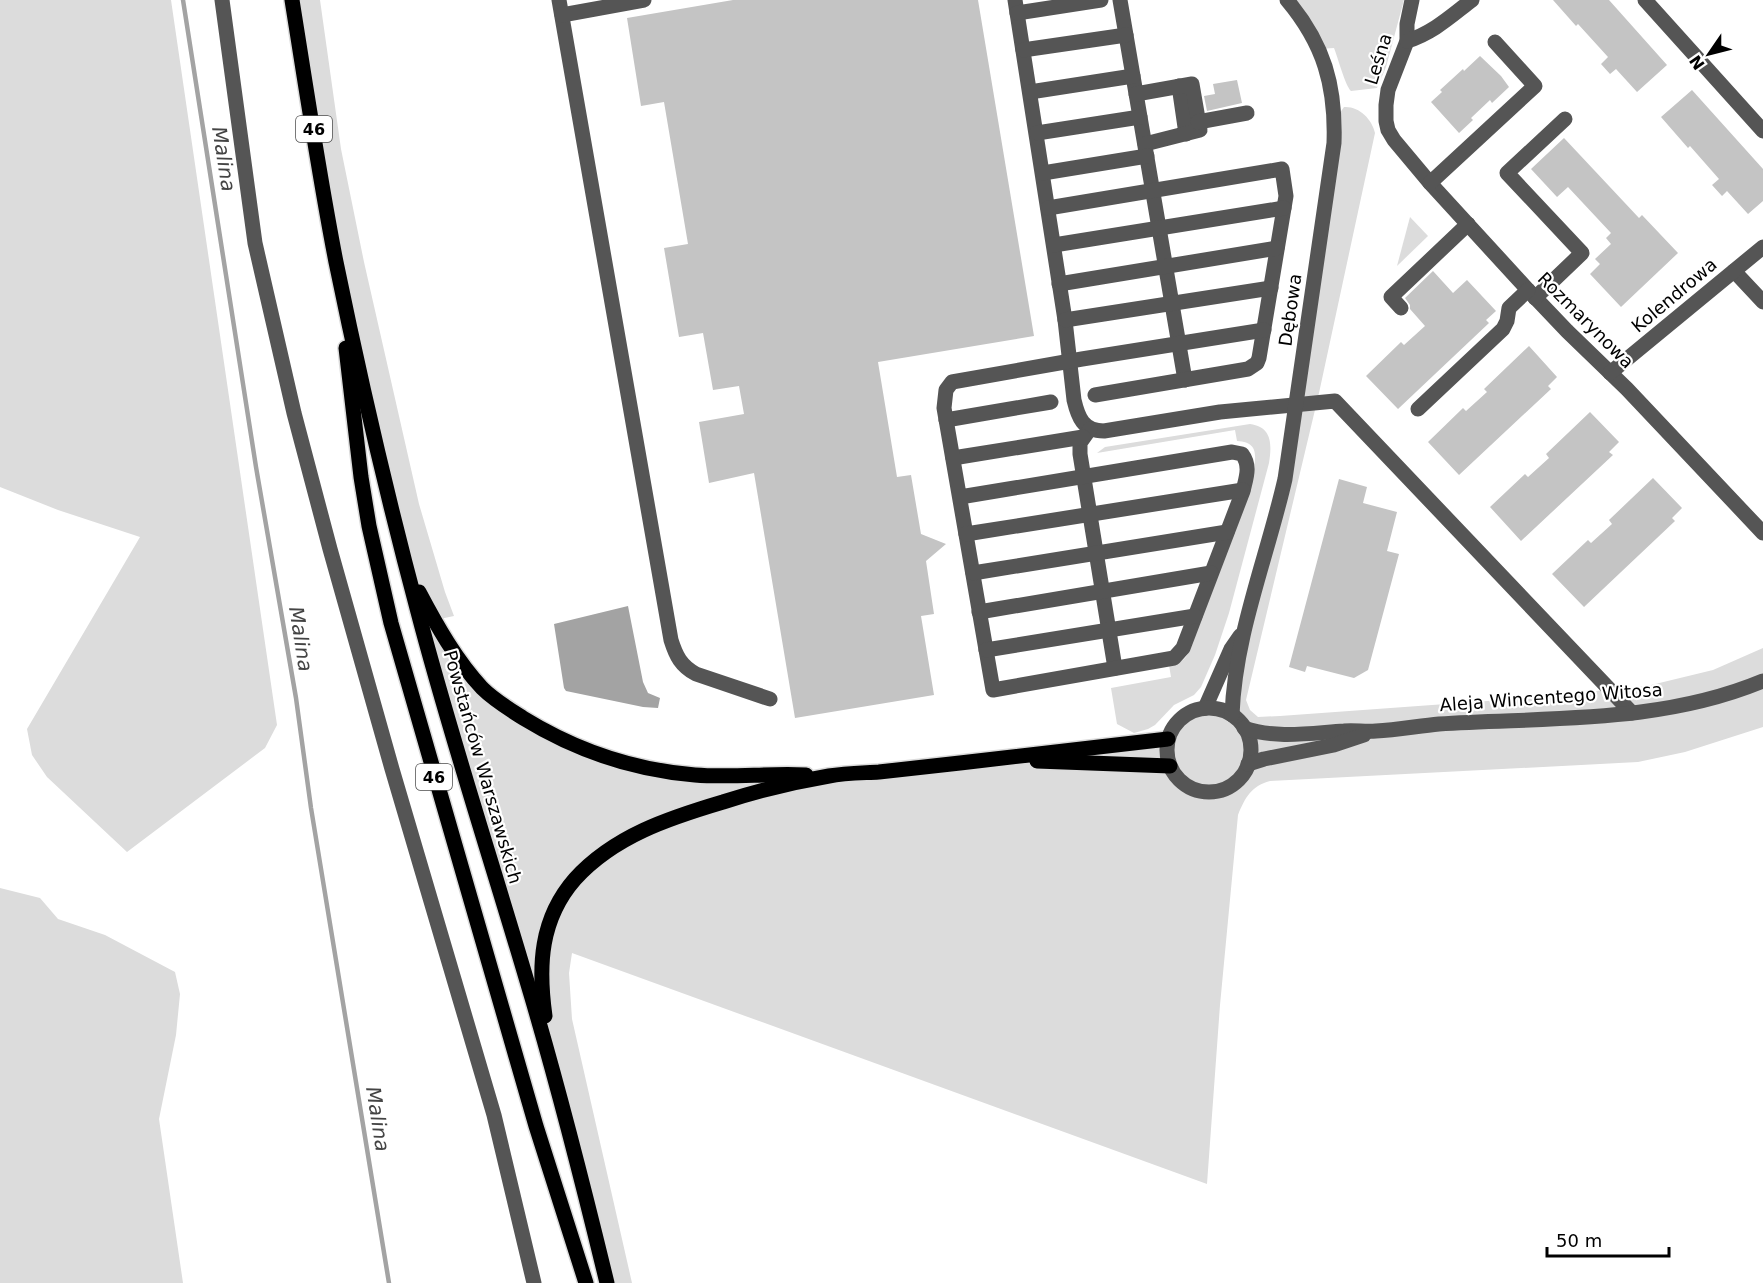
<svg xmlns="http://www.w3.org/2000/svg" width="1763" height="1283" viewBox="0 0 1763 1283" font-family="'DejaVu Sans',sans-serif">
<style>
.green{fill:#dcdcdc}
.water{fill:#a3a3a3}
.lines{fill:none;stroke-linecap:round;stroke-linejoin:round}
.stream{stroke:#a3a3a3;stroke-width:4.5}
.building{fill:#c4c4c4}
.major-casing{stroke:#dbdbdb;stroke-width:18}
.minor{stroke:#555;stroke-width:15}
.major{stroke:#000;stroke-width:15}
.labels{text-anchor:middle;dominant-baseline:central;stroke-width:4.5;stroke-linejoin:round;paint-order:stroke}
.shield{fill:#fff;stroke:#4c4c4c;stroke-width:1.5}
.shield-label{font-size:16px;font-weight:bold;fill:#000}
.street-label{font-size:18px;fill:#000;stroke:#fff}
.water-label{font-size:20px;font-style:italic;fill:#444;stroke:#fff}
</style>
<rect width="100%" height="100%" fill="#fff"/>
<g class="green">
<path d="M0 0H171L277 725 265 748 127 852 47 777 32 755 27 729 140 537 58 510 0 487Z"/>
<path d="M292 0H320L341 149 364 262 419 504 445 592 454 616 435 620 497 700 626 763 792 774 1168 739C1181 710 1202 703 1231 715L1278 510 1335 120 1344 107C1359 106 1372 119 1375 133L1319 393 1246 700 1250 710 1258 717 1280 716 1515 699 1647 686 1713 670 1763 648V727L1685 752 1638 762 1270 781C1251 786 1245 798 1238 815L1220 1005 1207 1184 572 953 569 973 572 1019 632 1283H607L388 492Z"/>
<path d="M1287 0H1404L1386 67 1377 88 1351 91C1345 85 1338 58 1334 48L1318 49Z"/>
<path d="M1410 217 1428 236 1397 266Z"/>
<path d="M1250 424C1272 427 1272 444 1269 463L1229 613 1215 655 1201 687 1194 695 1174 705 1155 725 1148 729 1134 733 1117 724 1111 688 1171 677 1169 665C1179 664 1184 661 1189 652L1253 476C1255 459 1261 442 1237 441L1235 430 1097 453 1105 447Z"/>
<path d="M0 888 40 898 58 919 105 935 175 972 180 994 176 1035 159 1119 183 1283H0Z"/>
</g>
<path class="water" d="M628 606 643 682 648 693 660 698 658 708 643 707 566 691 564 688 554 624Z"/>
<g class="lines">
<path class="stream" d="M183 0 256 467 296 698 311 808 389 1283"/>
</g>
<g class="building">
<path d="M733 0H978L1034 336 878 362 897 477 911 475 921 534 946 544 926 561 934 614 921 616 934 695 795 718 754 473 709 483 699 422 744 414 739 386 713 390 703 333 679 337 664 248 688 244 664 102 641 106 627 18Z"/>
<path d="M1553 0H1609L1667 65 1637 92 1616 69 1610 74 1601 64 1608 57 1578 24 1576 26Z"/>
<path d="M1480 56 1501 76 1509 87 1492 103 1490 100 1471 118 1473 120 1459 133 1431 102 1442 92 1440 90 1463 69 1464 71Z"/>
<path d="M1237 80 1242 103 1207 111 1204 96 1215 94 1213 84Z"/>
<path d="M1692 90 1763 169V201L1748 214 1727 191 1722 196 1712 185 1719 179 1690 146 1688 148 1661 117Z"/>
<path d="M1564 138 1639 218 1642 215 1678 253 1621 307 1590 274 1600 264 1595 259 1611 244 1606 238 1611 233 1568 187 1557 197 1531 169Z"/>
<path d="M1433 271 1453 293 1467 280 1496 311 1486 320 1489 323 1398 409 1366 376 1401 342 1404 345 1425 326 1410 309V305L1405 298Z"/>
<path d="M1529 346 1557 377 1548 386 1551 389 1459 475 1428 442 1463 408 1466 411 1487 392 1484 389Z"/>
<path d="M1590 412 1619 442 1609 452 1613 455 1521 541 1490 507 1525 474 1528 477 1549 458 1546 454Z"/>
<path d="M1653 478 1682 508 1672 518 1675 521 1584 607 1552 574 1588 540 1591 543 1612 524 1609 520Z"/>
<path d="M1339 479 1367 487 1363 503 1397 512 1387 551 1399 554 1368 670 1354 678 1307 666 1305 672 1289 667Z"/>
</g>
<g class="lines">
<defs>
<g id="major">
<path d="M292 0C306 87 319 175 336 262 360 379 387 496 418 612 451 738 492 862 529 988 558 1085 583 1184 607 1283"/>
<path d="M346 348 361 477 369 526 391 623 536 1126 586 1283"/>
<path d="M419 592C437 626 456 660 482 688 494 700 509 709 523 718 575 750 634 770 695 775 732 778 769 773 806 775"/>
<path d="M1037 761 1170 766"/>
<path d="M545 1016C538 966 540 919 575 879 614 836 669 818 723 802 757 791 793 782 829 776 845 773 862 773 879 772 906 769 933 766 960 763 1030 755 1099 747 1168 739"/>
</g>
</defs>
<use href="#major" class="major-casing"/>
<g class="minor">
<path d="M222 0 255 243 294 413 330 549 392 769 494 1115 534 1283"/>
<path d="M559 0 671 640C676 656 681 666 696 674L770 699"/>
<path d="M1015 0 1065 320 1074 400C1078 417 1083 431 1104 431L1220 412 1335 401 1632 713"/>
<path d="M1120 0 1185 380"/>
<path d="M1412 0 1407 24V41L1388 90 1386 105V121L1388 130 1394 140 1430 183 1528 290 1567 331 1627 389 1763 533"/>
<path d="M1645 0 1763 131"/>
<path d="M1017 13 1101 0"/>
<path d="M562 15 644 0"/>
<path d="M1407 41C1433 33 1451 16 1472 0"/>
<path d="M1023 50 1126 35"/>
<path d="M1179 86 1186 134"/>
<path d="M1030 92 1133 76"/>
<path d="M1136 94 1192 84 1200 130 1145 144"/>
<path d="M1198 122 1247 113"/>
<path d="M1037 133 1140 117"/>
<path d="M1043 173 1147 156"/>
<path d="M1430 183 1535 86 1495 42"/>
<path d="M1048 208 1282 169 1286 196 1259 358 1257 363 1248 369 1095 395"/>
<path d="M1054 245 1284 208"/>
<path d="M1734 271 1763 302"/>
<path d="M1059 284 1277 248"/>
<path d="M1535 298 1582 253 1507 173 1565 119"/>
<path d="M1401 308 1391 297 1468 224"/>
<path d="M1065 320 1271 288"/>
<path d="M1610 373 1763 247"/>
<path d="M1418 409 1503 329 1507 321 1509 308 1528 290"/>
<path d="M946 420 1051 402"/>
<path d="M1090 429 1080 443V454L1115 668"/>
<path d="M953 458 1083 437"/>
<path d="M960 497 1232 452 1242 454C1251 466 1246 478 1243 491L1183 648 1174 658 993 690 944 408 946 390 952 382 1082 359 1264 330"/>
<path d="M966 534 1243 490"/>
<path d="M973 573 1227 532"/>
<path d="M979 612 1211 573"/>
<path d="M986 650 1195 616"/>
<path d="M1205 708 1231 649 1240 636"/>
<circle cx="1209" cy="750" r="42"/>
<path d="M1232 715C1235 634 1267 558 1285 479L1334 143C1336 86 1324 44 1287 0"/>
<path d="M1244 728C1276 739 1311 733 1344 731 1355 730 1365 732 1376 731 1397 730 1418 726 1439 724 1548 717 1660 724 1763 681"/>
<path d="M1248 764 1264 759 1334 745 1364 735"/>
</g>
<use href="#major" class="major"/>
</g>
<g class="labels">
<g class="shield">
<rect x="296" y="116" width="36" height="26" rx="4.5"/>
<rect x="416" y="764" width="36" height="26" rx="4.5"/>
</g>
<g class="shield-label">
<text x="314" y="129">46</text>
<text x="434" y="777">46</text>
</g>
<g class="street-label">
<text transform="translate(1378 59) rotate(-73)">Leśna</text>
<text transform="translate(1674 295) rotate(-40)">Kolendrowa</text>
<text transform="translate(1290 310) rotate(-82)">Dębowa</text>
<text transform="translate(1586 320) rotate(45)">Rozmarynowa</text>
<text transform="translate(1551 697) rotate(-4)">Aleja Wincentego Witosa</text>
<text transform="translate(483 767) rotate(74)">Powstańców Warszawskich</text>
</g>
<g class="water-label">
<text transform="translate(224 159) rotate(81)">Malina</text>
<text transform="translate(301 639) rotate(81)">Malina</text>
<text transform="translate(378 1119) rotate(81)">Malina</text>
</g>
</g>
<g transform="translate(1709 54) rotate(235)" stroke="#ffffff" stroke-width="4.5" paint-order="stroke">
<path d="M0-4.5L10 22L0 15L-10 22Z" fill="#000000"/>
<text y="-9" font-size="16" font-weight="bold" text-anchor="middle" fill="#000000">N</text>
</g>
<path d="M1547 1247v9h122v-9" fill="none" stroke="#000000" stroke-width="3"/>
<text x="1556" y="1247" font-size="18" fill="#000000" stroke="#ffffff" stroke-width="4.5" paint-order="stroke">50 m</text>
</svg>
